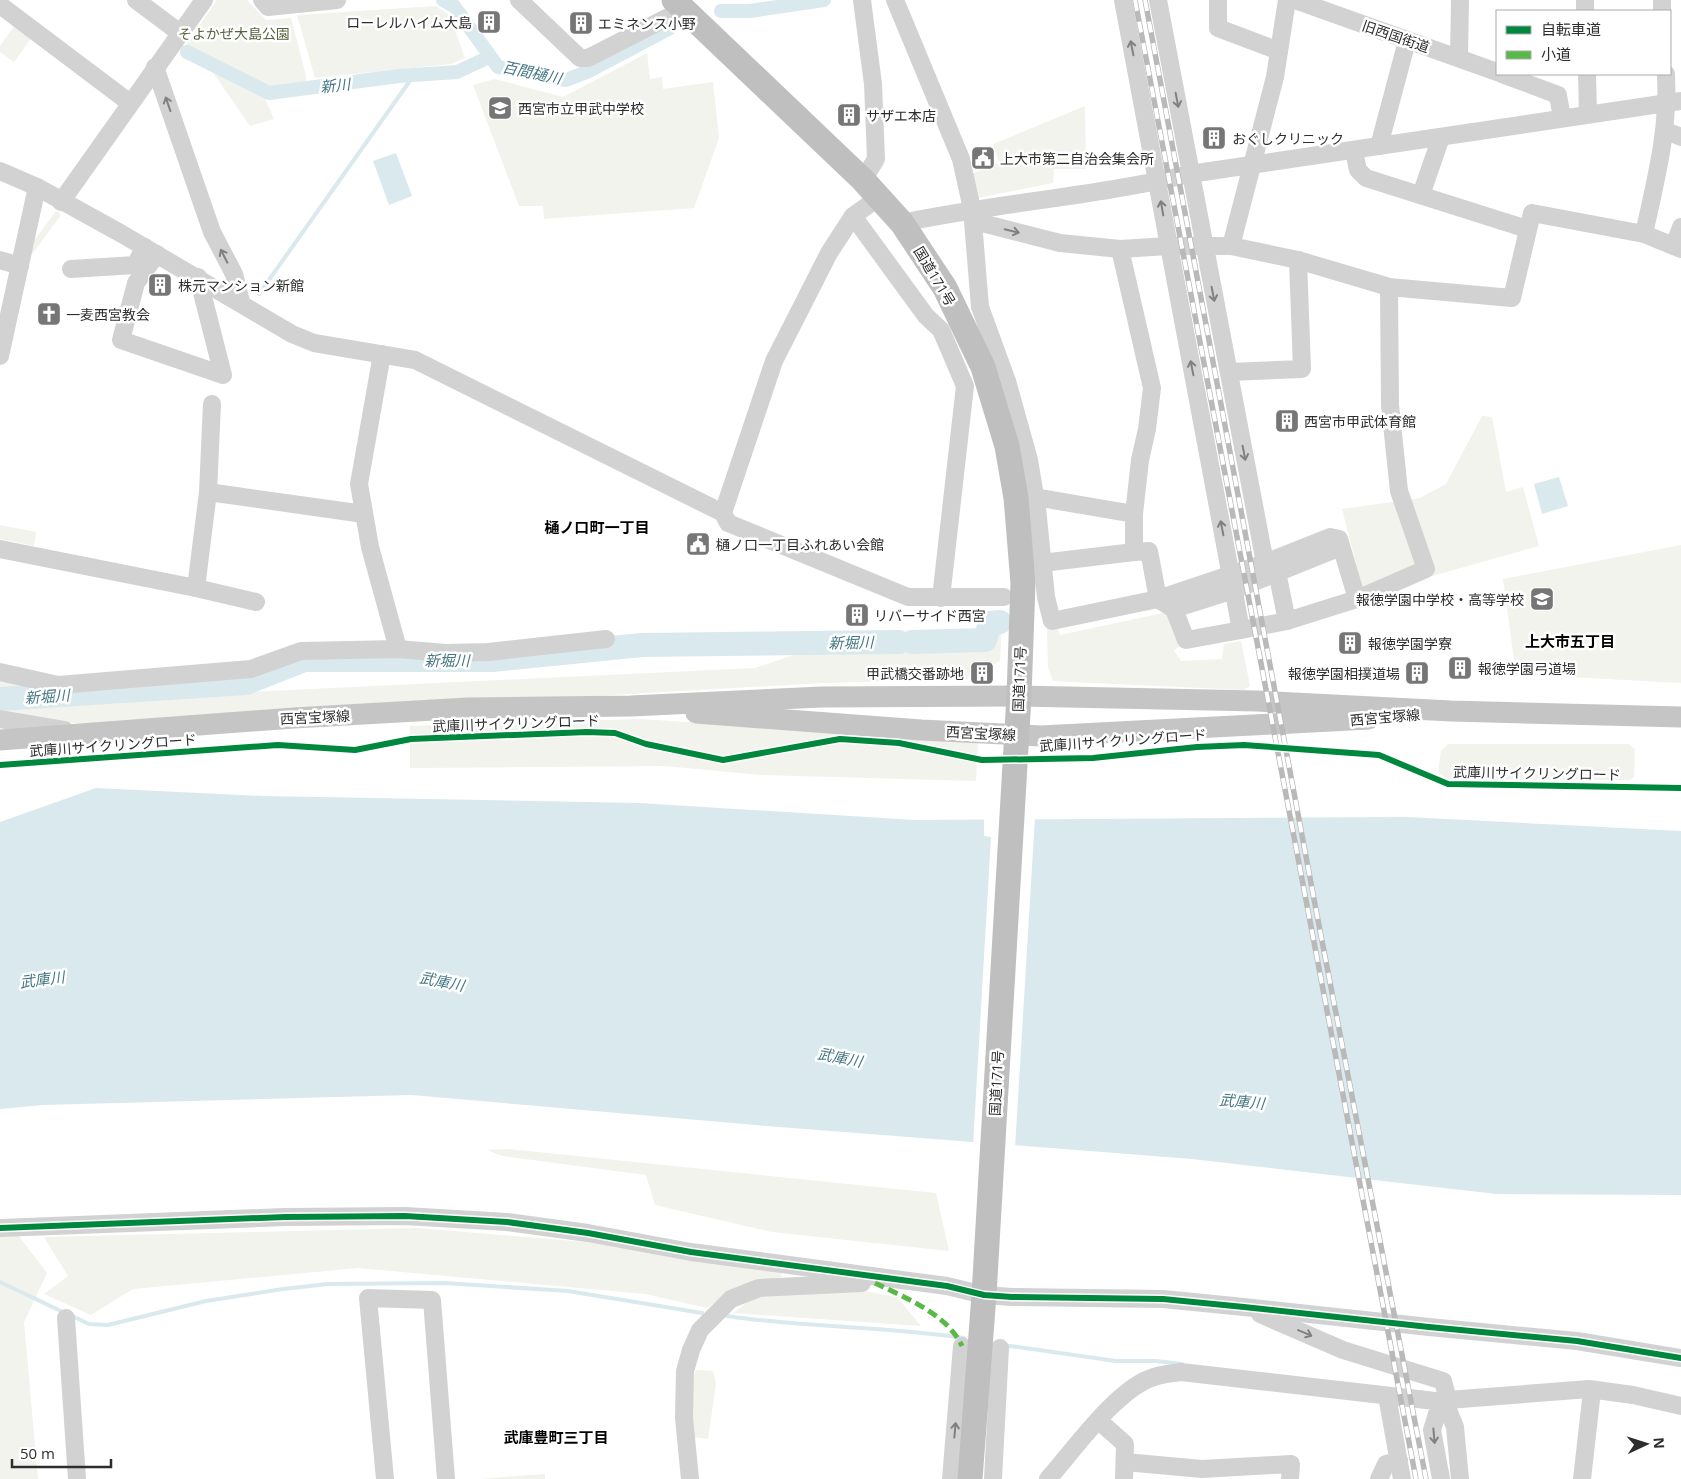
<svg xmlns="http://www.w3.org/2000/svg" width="1681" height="1479" viewBox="0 0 1681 1479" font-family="'Open Sans','Noto Sans JP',sans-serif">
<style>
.green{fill:#f1f3ec}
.water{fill:#dae9ee}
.pier{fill:#fff}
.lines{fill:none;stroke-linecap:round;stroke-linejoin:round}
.stream{stroke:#dae9ee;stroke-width:4}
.canal{stroke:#dae9ee;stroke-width:14}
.river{stroke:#dae9ee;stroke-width:24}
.minor{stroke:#d2d2d2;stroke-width:18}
.major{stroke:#c5c5c5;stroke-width:21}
.highway{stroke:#bfbfbf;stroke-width:25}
.rail-casing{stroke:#b9b9b9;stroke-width:5.5}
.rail{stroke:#fff;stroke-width:4;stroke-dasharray:11;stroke-linecap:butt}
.quiet{stroke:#58b947;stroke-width:5;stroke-dasharray:10 5;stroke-linecap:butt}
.cycleway-casing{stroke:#fff;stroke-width:9}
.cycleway{stroke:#00873e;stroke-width:6}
.oneway{stroke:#808080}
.labels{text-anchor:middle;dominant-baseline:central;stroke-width:5;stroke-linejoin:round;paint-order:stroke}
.poi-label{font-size:14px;fill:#2d2d2d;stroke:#fff;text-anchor:start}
.park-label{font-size:14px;fill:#566340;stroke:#fff}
.street-label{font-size:14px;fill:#2d2d2d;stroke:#fff}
.water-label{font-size:15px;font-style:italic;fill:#457784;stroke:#fff}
.neighbourhood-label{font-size:15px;font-weight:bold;fill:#000;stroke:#fff}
</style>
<rect width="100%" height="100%" fill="#fff"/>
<g class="green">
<path d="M217 0H247L266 20 291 18 306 76V83L268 88 185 46Z"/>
<path d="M436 6 450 16 465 58 451 64 315 78 297 15Z"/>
<path d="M15 25 32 37 14 62 0 52V46Z"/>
<path d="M647 53 650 79 662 77 663 89 713 82 719 138 694 208 544 219 543 206H519L473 85 495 79 563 97Z"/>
<path d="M212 71 263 94 274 119 250 126Z"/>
<path d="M1085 106 1086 169H1054L1053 183 977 198 971 174 999 163 993 144Z"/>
<path d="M56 211 61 215 30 257 34 241Z"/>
<path d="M1482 416 1492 417 1506 492 1523 487 1539 546 1364 595 1342 509 1420 498 1446 484Z"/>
<path d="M0 525 36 532 34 546 0 539Z"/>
<path d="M1681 545V683L1516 674 1503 579Z"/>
<path d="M1168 612 1182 643 1174 651 1181 661 1222 659 1224 644 1241 641 1250 686 1243 690 1053 681 1048 667 1047 628 1057 626 1060 635Z"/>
<path d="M1002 621 1000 661 991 666H973L968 679 823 683 87 725 0 712V702H5V696L0 695V679L78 700 755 668 820 646H949Z"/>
<path d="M640 719 978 741 976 781 761 775 665 766 410 768V726Z"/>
<path d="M1448 744H1629L1635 750 1634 777 1630 780 1449 779 1438 773 1441 751Z"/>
<path d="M507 1149 936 1193 949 1251 772 1232 655 1205 646 1175 502 1156 487 1150Z"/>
<path d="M417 1228 633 1246 780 1271 782 1277 734 1289 707 1308 645 1294 358 1268 133 1289 91 1315 44 1294 68 1276 44 1237Z"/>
<path d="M18 1235 47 1273 24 1322 38 1479H0V1236Z"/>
<path d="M864 1291 897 1297 921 1326 733 1313 757 1295Z"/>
<path d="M696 1370 713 1371 716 1383 708 1439 693 1437 692 1380Z"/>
<path d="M545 1474V1479H478Z"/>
</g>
<g class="water">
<path d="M396 153 412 196 389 205 373 161Z"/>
<path d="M1559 477 1568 506 1542 514 1534 484Z"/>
<path d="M96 788 263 796 639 803 915 820 1407 817 1681 831V1195L1496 1194 1192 1159 779 1127 411 1095 43 1105 0 1109V822Z"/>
</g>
<path class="pier" d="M984 817H1035L1015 1148 973 1145 991 837 984 836Z"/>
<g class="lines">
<g class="stream">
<path d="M259 294 414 75"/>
<path d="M0 1282 65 1313"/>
<path d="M72 1316 89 1324 108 1325 206 1301 283 1289 328 1284 444 1283 568 1291 702 1313"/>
<path d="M727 1316C806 1328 886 1326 964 1338"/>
<path d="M1003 1345 1116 1361H1156L1182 1364"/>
</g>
<g class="canal">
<path d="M443 0 454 6 498 67 566 80 587 72 670 28"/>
<path d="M721 11H750L824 0"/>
<path d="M187 52 269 93 399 76 457 72 489 57"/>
</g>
<g class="river">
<path d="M912 642 985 640 990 623 1000 622"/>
<path d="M0 699 246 683 304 660H492L642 645 899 642"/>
</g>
<g class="minor">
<path d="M136 0 180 33"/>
<path d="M262 0 268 7 337 0"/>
<path d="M519 0 580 58H588L684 9"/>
<path d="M862 0 873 84 876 159 863 180"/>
<path d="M895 0 961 159 972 209 980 307 1007 381 1029 460 1037 508 1046 597 1052 621 1158 599 1265 563 1330 537 1339 539 1357 599"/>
<path d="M1123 0 1241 630 1287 621 1357 599 1426 569 1399 491 1390 405 1389 287"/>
<path d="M1158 0 1265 563"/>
<path d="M1218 0V28L1279 51"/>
<path d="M1295 0 1497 72"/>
<path d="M1585 0V11"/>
<path d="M1662 0V11"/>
<path d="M0 5 130 103"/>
<path d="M1459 58 1460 0"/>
<path d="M155 67 212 232 234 274 241 302"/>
<path d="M1502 74 1558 95 1562 118"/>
<path d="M1587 74 1588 114"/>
<path d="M1666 131 1681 137"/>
<path d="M1379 146 1407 41"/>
<path d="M1354 151 1358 170 1366 178 1527 229"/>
<path d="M0 171 37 187 122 234 292 334 314 343 415 360 723 513 728 523 908 597H1004"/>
<path d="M1421 195 1441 137"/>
<path d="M61 202 204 0"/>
<path d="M972 209 982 223 1060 243 1120 249 1169 246H1231L1298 260 1389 287 1512 298 1532 213 1644 234 1681 249"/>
<path d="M853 216 926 316 941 330 965 386 941 598"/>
<path d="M902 223C998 203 1096 196 1190 174L1681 101"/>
<path d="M1644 234C1656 178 1669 131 1666 74"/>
<path d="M1231 246 1275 77 1287 0"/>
<path d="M1674 246 1681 227"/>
<path d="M157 254 136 283 121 340 223 375 198 277"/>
<path d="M0 260 20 266"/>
<path d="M71 269 135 265 145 247"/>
<path d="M382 354 359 484 370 547 398 649"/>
<path d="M0 356 37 187"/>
<path d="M1229 372 1302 369 1298 260"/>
<path d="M212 404 208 492 196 588 256 602"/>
<path d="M208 492 364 514"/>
<path d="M1035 497 1134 514"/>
<path d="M723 513 774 361 829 253 853 216 878 198"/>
<path d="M0 549 196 588"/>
<path d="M1134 552 1149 551 1158 599 1174 609 1234 590 1341 547"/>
<path d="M1042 563 1134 552V514L1140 460 1147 429 1152 388 1120 249"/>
<path d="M1277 572 1287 621"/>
<path d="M1174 609 1186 640 1241 630"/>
<path d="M0 672 58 685 251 669 301 651 398 649 446 653 488 652 606 639"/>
<path d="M0 719 65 730"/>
<path d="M0 1228 285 1217 405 1216 507 1222 588 1233 691 1252 947 1286 984 1295 1012 1297 1163 1299 1244 1307 1429 1327 1577 1341 1681 1358"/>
<path d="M1260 1314 1343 1350 1443 1381 1448 1400 1447 1407 1437 1414 1432 1430 1441 1479"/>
<path d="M66 1318 77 1479"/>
<path d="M1387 1396 1402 1479"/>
<path d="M1448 1400 1589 1389 1633 1395 1681 1406"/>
<path d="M1099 1421 1125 1444 1124 1479"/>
<path d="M1125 1462 1202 1469 1291 1464 1290 1479"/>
<path d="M385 1479 368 1298 432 1300 446 1479"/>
<path d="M690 1479 684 1418 685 1371 691 1350 700 1330 731 1299 759 1288 862 1283"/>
<path d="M951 1479 962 1346"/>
<path d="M993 1479 1000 1348"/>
<path d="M1048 1479C1074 1450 1117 1388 1154 1377 1163 1374 1172 1373 1181 1372L1435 1401 1447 1407 1455 1427 1460 1479"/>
<path d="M1379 1479 1386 1464 1399 1461"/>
<path d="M1582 1479 1592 1391"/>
</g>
<g class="major">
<path d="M696 713 921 730 1041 736 1369 719"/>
<path d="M0 740 294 718 468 708 631 706 822 697 1019 696 1257 701 1451 711 1681 717"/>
</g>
<path class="highway" d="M674 0 863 180 902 223 945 288 983 367 1007 446 1016 498 1023 583 1019 696 984 1295 970 1479"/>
<defs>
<g id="rail">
<path d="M1135 0 1416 1479"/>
<path d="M1145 0 1317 915 1426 1479"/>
</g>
</defs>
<use href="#rail" class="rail-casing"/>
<use href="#rail" class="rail"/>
<path class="quiet" d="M875 1283C906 1298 947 1314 962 1346"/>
<defs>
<g id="cycleway">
<path d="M0 765 278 745 355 750 411 739 587 732 615 733 646 744 723 760 840 739 899 743 982 760 1093 758 1197 747 1244 745 1379 755 1448 784 1681 788"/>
<path d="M0 1228 285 1217 405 1216 507 1222 588 1233 691 1252 947 1286 984 1295 1012 1297 1163 1299 1244 1307 1429 1327 1577 1341 1681 1358"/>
</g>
</defs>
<use href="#cycleway" class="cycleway-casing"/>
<use href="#cycleway" class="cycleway"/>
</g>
<defs><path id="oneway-shaft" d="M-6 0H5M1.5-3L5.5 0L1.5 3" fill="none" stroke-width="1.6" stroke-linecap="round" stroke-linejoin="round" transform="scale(1.25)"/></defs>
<g class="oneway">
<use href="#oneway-shaft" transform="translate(1132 48) rotate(-101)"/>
<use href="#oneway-shaft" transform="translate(1177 100) rotate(79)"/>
<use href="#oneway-shaft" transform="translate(168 104) rotate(-109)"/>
<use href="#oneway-shaft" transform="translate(1162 208) rotate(-100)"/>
<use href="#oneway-shaft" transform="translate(1012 231) rotate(14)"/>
<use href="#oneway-shaft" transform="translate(224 256) rotate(-117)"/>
<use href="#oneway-shaft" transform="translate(1213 294) rotate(79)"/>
<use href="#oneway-shaft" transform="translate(1192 368) rotate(-101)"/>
<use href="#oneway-shaft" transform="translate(1244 453) rotate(79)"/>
<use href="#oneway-shaft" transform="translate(1222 528) rotate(-101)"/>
<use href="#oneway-shaft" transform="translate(1305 1333) rotate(23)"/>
<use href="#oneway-shaft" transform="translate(955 1430) rotate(-85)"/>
<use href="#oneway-shaft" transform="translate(1434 1436) rotate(85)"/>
</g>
<defs>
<symbol id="building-square" viewBox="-11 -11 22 22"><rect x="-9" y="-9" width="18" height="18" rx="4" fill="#767676" stroke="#fff"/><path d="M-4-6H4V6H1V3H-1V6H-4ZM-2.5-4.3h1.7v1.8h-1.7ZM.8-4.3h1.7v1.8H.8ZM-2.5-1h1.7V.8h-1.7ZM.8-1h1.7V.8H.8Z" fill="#fff"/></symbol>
<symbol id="school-square" viewBox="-11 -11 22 22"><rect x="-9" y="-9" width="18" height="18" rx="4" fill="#767676" stroke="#fff"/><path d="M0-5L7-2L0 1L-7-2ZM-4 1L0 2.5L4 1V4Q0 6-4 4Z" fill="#fff"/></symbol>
<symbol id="civic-square" viewBox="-11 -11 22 22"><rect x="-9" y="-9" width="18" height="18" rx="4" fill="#767676" stroke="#fff"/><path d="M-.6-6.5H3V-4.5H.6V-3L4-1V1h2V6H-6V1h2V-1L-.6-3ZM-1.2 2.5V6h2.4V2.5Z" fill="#fff"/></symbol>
<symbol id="church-square" viewBox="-11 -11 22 22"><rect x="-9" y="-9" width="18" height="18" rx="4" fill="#767676" stroke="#fff"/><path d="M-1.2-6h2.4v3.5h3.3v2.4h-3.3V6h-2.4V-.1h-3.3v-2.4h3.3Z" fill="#fff"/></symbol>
</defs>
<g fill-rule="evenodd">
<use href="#building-square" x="475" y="8" width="28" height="28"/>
<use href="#building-square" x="567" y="9" width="28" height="28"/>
<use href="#school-square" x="486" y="94" width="28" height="28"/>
<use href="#building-square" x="835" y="101" width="28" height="28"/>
<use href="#building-square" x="1200" y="124" width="28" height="28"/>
<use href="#civic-square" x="969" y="144" width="28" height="28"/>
<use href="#building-square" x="146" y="271" width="28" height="28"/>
<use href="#church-square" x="35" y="300" width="28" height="28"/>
<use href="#building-square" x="1273" y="407" width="28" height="28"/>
<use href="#civic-square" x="684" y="530" width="28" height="28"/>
<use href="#school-square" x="1528" y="585" width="28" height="28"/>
<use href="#building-square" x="843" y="601" width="28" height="28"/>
<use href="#building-square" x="1336" y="629" width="28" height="28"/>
<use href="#building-square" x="1446" y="654" width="28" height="28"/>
<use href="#building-square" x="968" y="659" width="28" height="28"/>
<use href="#building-square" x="1403" y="659" width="28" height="28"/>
</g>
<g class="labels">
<g class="poi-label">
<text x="472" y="22" text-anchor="end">ローレルハイム大島</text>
<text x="598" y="23">エミネンス小野</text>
<text x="518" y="108">西宮市立甲武中学校</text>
<text x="866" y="115">サザエ本店</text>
<text x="1232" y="138">おぐしクリニック</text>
<text x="1000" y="158">上大市第二自治会集会所</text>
<text x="178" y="285">株元マンション新館</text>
<text x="66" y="314">一麦西宮教会</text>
<text x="1304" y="421">西宮市甲武体育館</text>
<text x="716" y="544">樋ノ口一丁目ふれあい会館</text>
<text x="1524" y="599" text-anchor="end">報徳学園中学校・高等学校</text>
<text x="874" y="615">リバーサイド西宮</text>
<text x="1368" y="643">報徳学園学寮</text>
<text x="1478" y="668">報徳学園弓道場</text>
<text x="964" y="673" text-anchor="end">甲武橋交番跡地</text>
<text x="1400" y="673" text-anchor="end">報徳学園相撲道場</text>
</g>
<g class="park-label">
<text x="234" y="33">そよかぜ大島公園</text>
</g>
<g class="street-label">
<text transform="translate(1396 36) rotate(19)">旧西国街道</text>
<text transform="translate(935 276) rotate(59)">国道171号</text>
<text transform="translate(1019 679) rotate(-88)">国道171号</text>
<text transform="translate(315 717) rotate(-3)">西宮宝塚線</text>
<text transform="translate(1385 717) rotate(-5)">西宮宝塚線</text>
<text transform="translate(516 723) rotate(-2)">武庫川サイクリングロード</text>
<text transform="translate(981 733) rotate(3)">西宮宝塚線</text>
<text transform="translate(1123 740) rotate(-4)">武庫川サイクリングロード</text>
<text transform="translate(113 745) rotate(-4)">武庫川サイクリングロード</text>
<text transform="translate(1537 773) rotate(1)">武庫川サイクリングロード</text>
<text transform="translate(996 1083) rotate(-87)">国道171号</text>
</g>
<g class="water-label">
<text transform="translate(532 72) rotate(12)">百間樋川</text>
<text transform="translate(335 85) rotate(-6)">新川</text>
<text transform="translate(851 642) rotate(-1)">新堀川</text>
<text x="447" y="660">新堀川</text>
<text transform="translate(47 696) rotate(-4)">新堀川</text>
<text transform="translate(42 979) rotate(-7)">武庫川</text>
<text transform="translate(442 981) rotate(11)">武庫川</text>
<text transform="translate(840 1057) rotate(11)">武庫川</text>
<text transform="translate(1242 1101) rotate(5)">武庫川</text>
</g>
<g class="neighbourhood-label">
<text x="597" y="527">樋ノ口町一丁目</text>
<text x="1570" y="641">上大市五丁目</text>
<text x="556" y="1437">武庫豊町三丁目</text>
</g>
</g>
<rect x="1496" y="10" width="175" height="65" fill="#ffffff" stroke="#ababab"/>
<rect x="1506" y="26" width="25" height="8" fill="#00873e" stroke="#ababab"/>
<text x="1541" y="35" font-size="15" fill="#2d2d2d">自転車道</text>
<rect x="1506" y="51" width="25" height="8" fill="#58b947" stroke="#ababab"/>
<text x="1541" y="60" font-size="15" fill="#2d2d2d">小道</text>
<g transform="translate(1646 1444) rotate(86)" stroke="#ffffff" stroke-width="4" paint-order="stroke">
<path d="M0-4L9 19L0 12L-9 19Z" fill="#2d2d2d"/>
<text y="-8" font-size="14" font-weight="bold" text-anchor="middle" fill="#2d2d2d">N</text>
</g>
<path d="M12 1459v8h99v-8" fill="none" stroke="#2d2d2d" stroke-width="2.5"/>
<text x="20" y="1459" font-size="15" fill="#2d2d2d" stroke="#ffffff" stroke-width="4" paint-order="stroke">50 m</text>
</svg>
